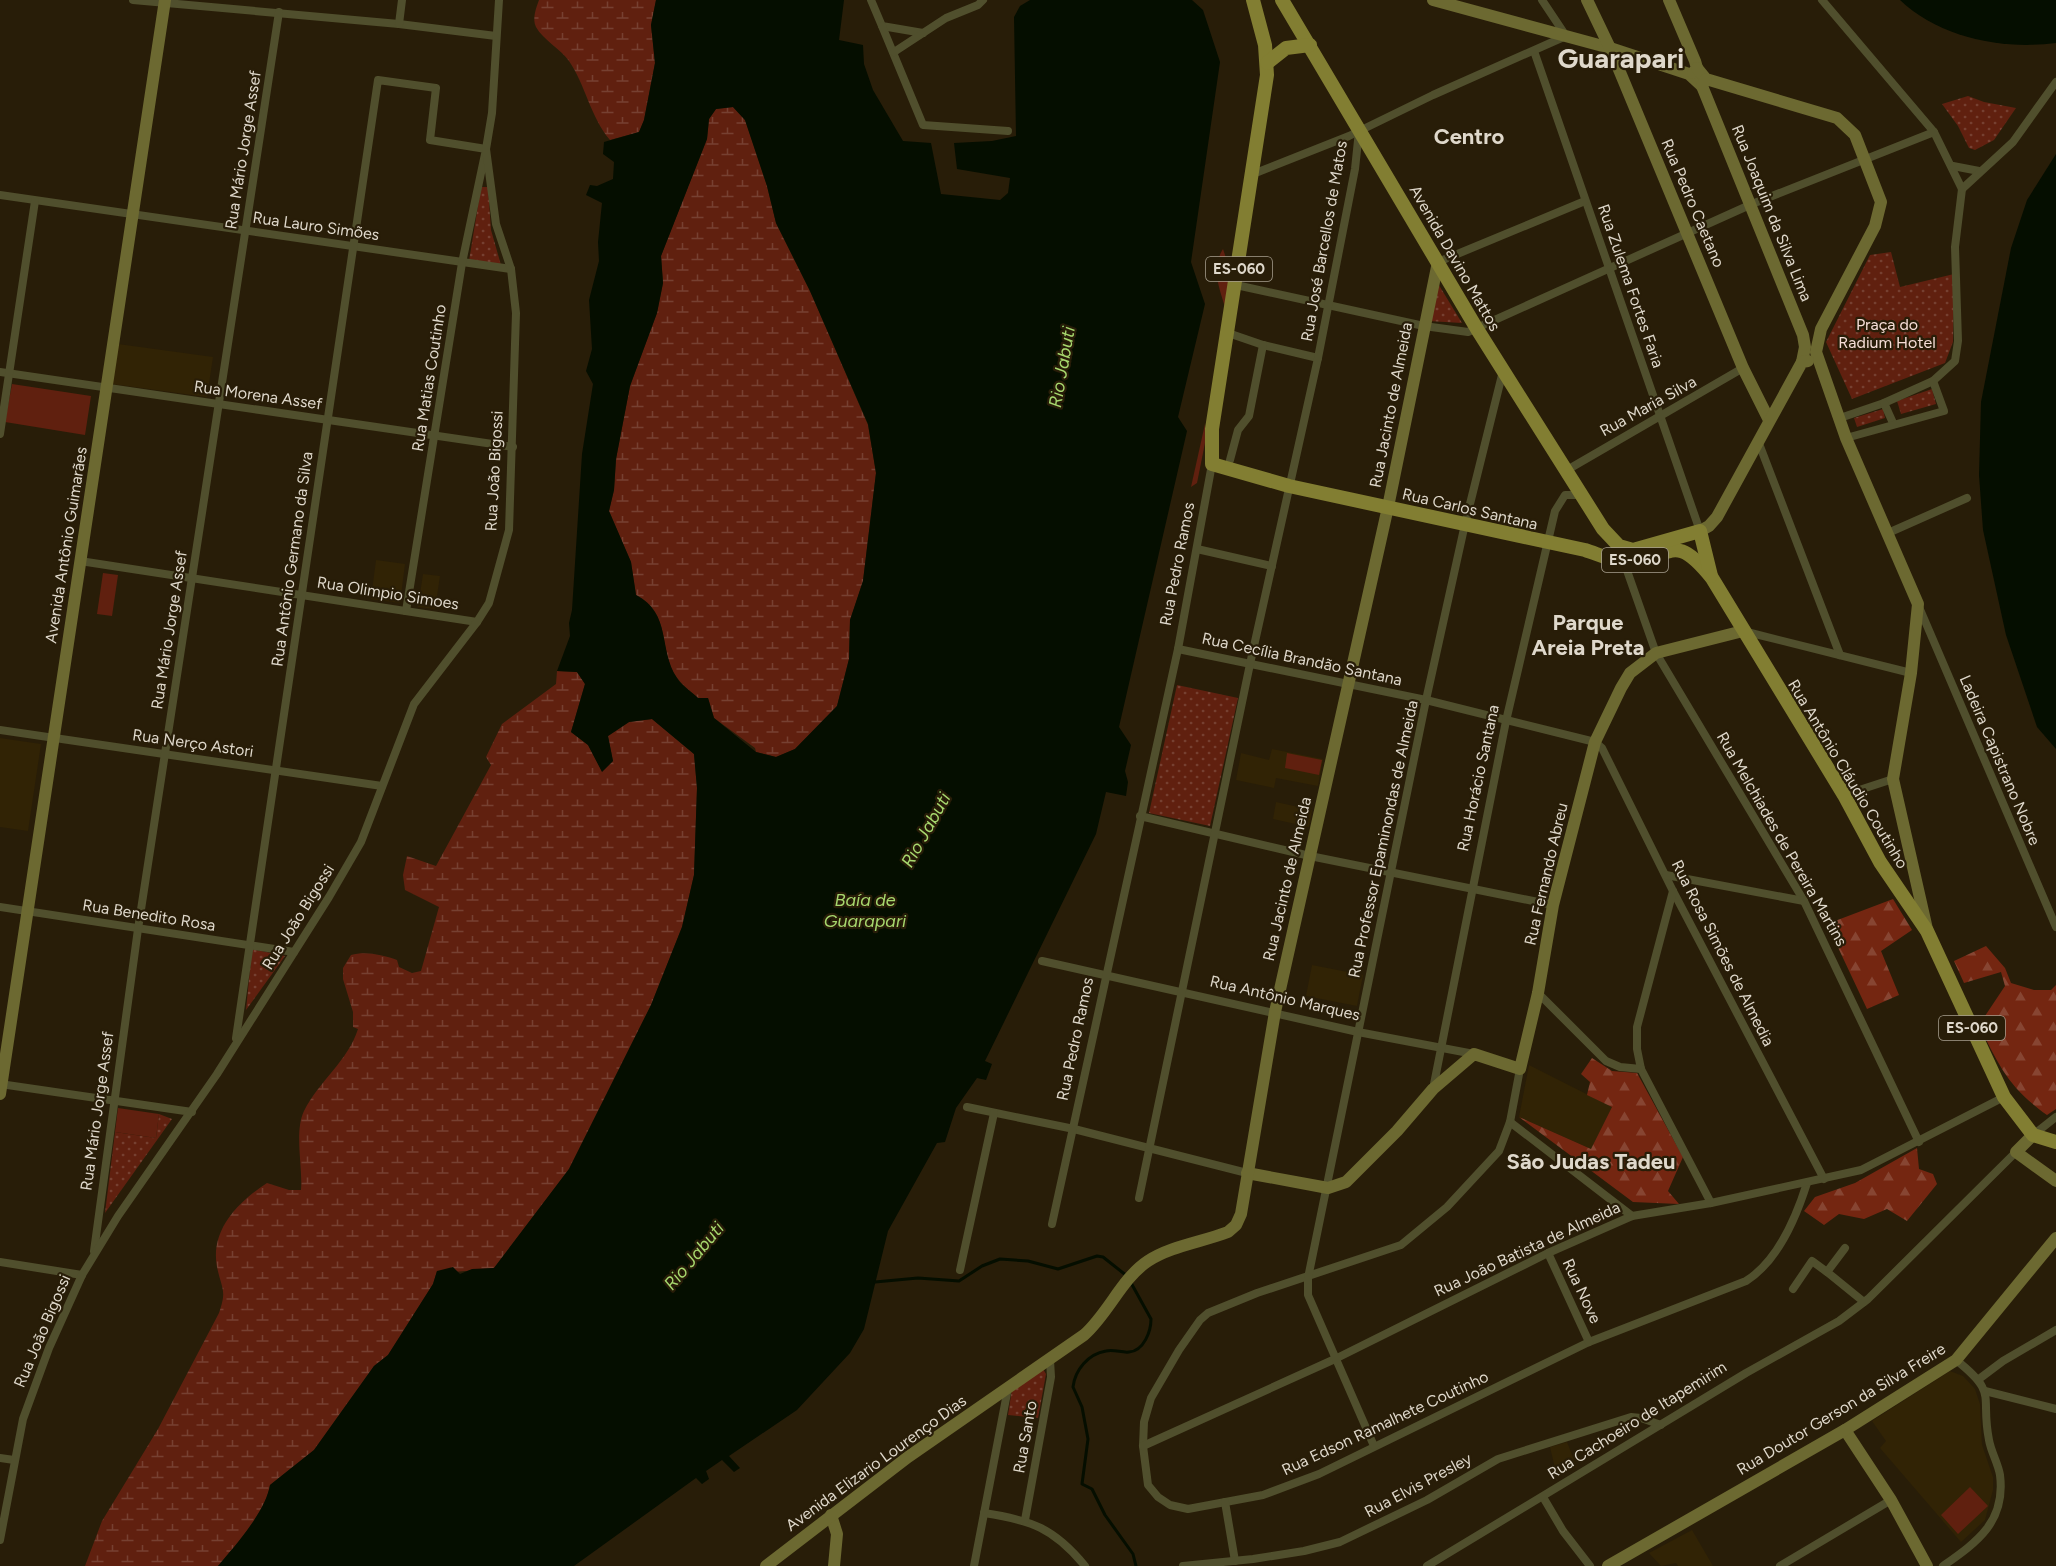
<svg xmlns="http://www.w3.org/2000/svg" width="2056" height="1566" viewBox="0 0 2056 1566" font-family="Figtree,sans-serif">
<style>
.built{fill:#312305}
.forest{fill:url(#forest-firs)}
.wetland{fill:url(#wetland-marsh)}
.park{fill:url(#park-dots)}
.garden{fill:#60200f}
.water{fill:#050e00;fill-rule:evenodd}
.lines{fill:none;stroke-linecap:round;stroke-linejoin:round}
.stream{stroke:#050e00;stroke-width:3}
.street{stroke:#504f2d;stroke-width:8}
.secondary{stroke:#6c6931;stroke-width:12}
.primary{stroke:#827e32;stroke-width:14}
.labels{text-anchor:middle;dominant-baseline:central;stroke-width:4.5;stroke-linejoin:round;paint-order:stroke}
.shield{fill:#281d08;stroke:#a8a090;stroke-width:1.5}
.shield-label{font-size:15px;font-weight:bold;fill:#dfd8cb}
.street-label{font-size:16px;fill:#dfd8cb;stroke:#281d08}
.park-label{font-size:16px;fill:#f6ded7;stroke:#281d08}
.water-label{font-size:18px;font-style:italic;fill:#a7d86e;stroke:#281d08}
.district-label{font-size:22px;font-weight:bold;fill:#dfd8cb;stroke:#281d08}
.town-label{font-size:28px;font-weight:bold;fill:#dfd8cb;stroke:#281d08}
</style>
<defs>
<pattern id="forest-firs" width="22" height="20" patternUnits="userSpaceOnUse" patternTransform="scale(1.5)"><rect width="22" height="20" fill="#742611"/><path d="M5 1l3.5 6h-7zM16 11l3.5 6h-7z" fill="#874532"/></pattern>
<pattern id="wetland-marsh" width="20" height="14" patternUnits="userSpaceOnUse" patternTransform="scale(1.5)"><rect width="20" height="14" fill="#60200f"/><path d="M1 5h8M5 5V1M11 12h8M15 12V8" fill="none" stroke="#764031"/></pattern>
<pattern id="park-dots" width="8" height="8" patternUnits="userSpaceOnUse" patternTransform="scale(1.5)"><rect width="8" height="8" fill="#60200f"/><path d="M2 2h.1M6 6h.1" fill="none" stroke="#764031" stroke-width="1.8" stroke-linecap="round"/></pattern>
</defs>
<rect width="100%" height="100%" fill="#281d08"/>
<g class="built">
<path d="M118 344 213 357 207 397 112 384Z"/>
<path d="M376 560 405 564 400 603 371 599Z"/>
<path d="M423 574 440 576 435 609 418 607Z"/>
<path d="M0 738 41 744 28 831 0 827Z"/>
<path d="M1272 749 1323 759 1318 786 1276 778 1274 788 1236 780 1241 753 1269 760Z"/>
<path d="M1276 802 1312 810 1309 827 1273 819Z"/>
<path d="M1312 965 1363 975 1357 1006 1306 996Z"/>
<path d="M1529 1065 1612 1107 1591 1149 1519 1117Z"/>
<path d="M1950 1371 1963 1376 1975 1389 1980 1404 1982 1445 1993 1477V1490L1985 1520 1961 1542 1880 1448 1886 1441 1872 1421Z"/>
<path d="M1567 1442 1577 1467 1557 1477 1550 1447Z"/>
<path d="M1692 1530 1713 1566H1678L1676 1563 1661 1566 1649 1553Z"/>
</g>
<g class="forest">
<path d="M1893 899 1912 930 1881 951 1899 995 1867 1009 1827 924Z"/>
<path d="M1986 946 2005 968 2011 983 2034 990H2051L2056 985V1109L2047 1115C2009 1088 1999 1066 1979 1025L2005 986 2001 972 1964 983 1954 961Z"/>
<path d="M1592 1058 1612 1071 1637 1073 1683 1157 1668 1191 1679 1204 1633 1202 1519 1117 1591 1149 1612 1107 1587 1095 1590 1082 1581 1074Z"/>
<path d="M1917 1148 1919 1169 1933 1174 1937 1184 1907 1221 1887 1209 1864 1219 1839 1214 1824 1225 1804 1211 1815 1197 1855 1183Z"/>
</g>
<g class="wetland">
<path d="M539 0H656L651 25 655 63 644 120 639 132 610 140C590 116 586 86 569 61 561 49 543 40 536 27 532 19 536 8 539 0Z"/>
<path d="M733 107 745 120 767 186 776 223 810 291 868 425 876 473 863 581 850 620 849 659 837 706 795 749 776 757 756 752 755 748 714 718 708 698H698C692 692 683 686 678 679 657 651 673 614 636 595L631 562 609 511 614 490 616 459 630 386 657 313 663 283 661 256 707 139 709 119 716 109Z"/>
<path d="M557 671 577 672 585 684 571 732 588 745 602 771 613 761 608 736 629 722 652 719 694 754 697 788 694 875 682 927 651 1005 569 1169 494 1268C474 1269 457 1274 437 1271L433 1284 388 1355 374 1366 314 1450 270 1485C266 1511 235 1546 218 1566H85L102 1521 158 1429 219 1313C227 1290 222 1290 217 1267 210 1230 238 1202 267 1183L289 1190H301C303 1167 294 1132 304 1111 319 1081 348 1061 358 1029L353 1027V1012L343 979V968L351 955C366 951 382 955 397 960L399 967 412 973 421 971 439 907 405 890 403 875 407 856 436 866 491 765 486 757 502 724 556 684Z"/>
</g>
<g class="park">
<path d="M1968 96 1984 102 2016 108 1994 140 1975 150 1969 148 1958 126 1942 104Z"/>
<path d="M481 187H488L491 230 501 265 469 261Z"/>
<path d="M1891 252 1900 287 1954 274 1953 342 1945 363 1852 399 1826 342 1870 255Z"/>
<path d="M1437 282 1462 323 1428 321Z"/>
<path d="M1932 389 1936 404 1901 414 1897 401Z"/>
<path d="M1883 409 1885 418 1857 427 1854 418Z"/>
<path d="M1177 685 1238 698 1210 826 1149 813Z"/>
<path d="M252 949 285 956 246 1010Z"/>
<path d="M159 1114 172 1119 105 1213 115 1132 156 1138Z"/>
<path d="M1043 1369 1046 1374 1038 1418 1008 1415 1012 1389Z"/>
</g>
<g class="garden">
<path d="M1223 249 1232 276 1225 307C1219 287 1211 268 1223 249Z"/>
<path d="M12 384 91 396 85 435 5 422Z"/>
<path d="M1205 424 1206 438 1197 483 1191 487Z"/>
<path d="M103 573 118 575 112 616 97 614Z"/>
<path d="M1287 753 1322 760 1319 775 1285 768Z"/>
<path d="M118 1108 159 1114 156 1138 115 1132Z"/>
<path d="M1970 1487 1988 1506 1958 1534 1941 1515Z"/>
</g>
<g class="water">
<path d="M656 0H844L839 40 863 45 864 64 873 90 903 141 931 143 941 194 1000 200 1008 193 1010 178 957 169 954 143 992 141 1016 136 1014 17 1020 6 1030 0H1192L1203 10 1220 62 1191 262 1205 304 1178 417 1187 431 1119 727 1131 745 1125 771 1128 782 1126 796 1106 792 1096 834 985 1061 992 1064 986 1080 977 1078 956 1108 945 1142 937 1143 888 1231 864 1329 850 1353 797 1410 729 1456 740 1468 734 1472 722 1460 706 1471 709 1479 702 1484 696 1478 574 1566H218C235 1546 266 1511 270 1485L314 1450 374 1366 388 1355 433 1284 437 1271 453 1267 460 1274 472 1269 494 1268 569 1169 651 1005 682 927 694 875 697 788 694 754 652 719 629 722 608 736 613 761 602 772 588 745 571 732 585 684 577 672 557 671 570 636 569 623 572 610 582 454 593 384 586 371 592 349 589 300 599 261 598 242 602 203 586 195 590 185 597 186 613 179 614 162 603 154 604 142 639 132 644 120 655 63 651 25ZM733 107 745 120 767 186 776 223 810 291 868 424 876 473 863 581 850 620 849 659 837 706 795 749 776 757 756 752 714 718 708 698H698C692 692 682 686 677 678 658 649 672 614 636 595L631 562 609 511 614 490 616 459 630 386 657 313 663 283 661 256 707 139 709 119 716 109Z"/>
<path d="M1900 0H2056V43C2003 50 1940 38 1900 0Z"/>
<path d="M2056 154V749L2037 727 2006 635 1983 530 1979 475 1981 402 2011 248 2027 200Z"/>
</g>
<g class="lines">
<g class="stream">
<path d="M1130 1281 1151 1319C1151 1331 1144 1351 1129 1352 1122 1353 1114 1349 1106 1351 1088 1354 1075 1370 1073 1387L1082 1407 1088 1439 1082 1484 1092 1489 1105 1515 1133 1554 1136 1566"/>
<path d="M875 1282 918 1278 959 1281 982 1266 1000 1259 1028 1261 1058 1269 1097 1256 1103 1257 1127 1276"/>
</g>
<g class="street">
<path d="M133 0 399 24 496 36"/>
<path d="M871 0 882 26 923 33"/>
<path d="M1822 0 1934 132 1962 189 1955 247 1958 341 1955 361 1933 381 1884 403 1840 418"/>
<path d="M399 24 402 0"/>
<path d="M882 26 923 125 1008 131"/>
<path d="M1534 51 1700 531"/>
<path d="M894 52 946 18 978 5 983 0"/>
<path d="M1953 166 1979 171"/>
<path d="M1253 174 1349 136 1433 95 1566 36 1542 0"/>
<path d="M1962 189 2013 142 2056 82"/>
<path d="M0 195 511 269"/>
<path d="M1438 262 1585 201"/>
<path d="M1236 285 1424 326 1468 332 1752 204 1934 132"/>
<path d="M1228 333 1263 345 1318 358"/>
<path d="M0 372 513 447"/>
<path d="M1884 403 1893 423"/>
<path d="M0 434 35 201"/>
<path d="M1846 438 1944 411 1933 381"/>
<path d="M1758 441 1840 655"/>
<path d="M1230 460 1238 430 1249 416 1263 345"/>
<path d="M1567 470 1743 368"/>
<path d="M1888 533 1967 498"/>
<path d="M1197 549 1272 566"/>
<path d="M80 561 477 622"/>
<path d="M1624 562 1656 653 1804 901 1919 1142"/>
<path d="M1919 607 2056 927"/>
<path d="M406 611 462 263 485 154"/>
<path d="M1743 631 1911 673"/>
<path d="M1178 649 1426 700 1595 742 1602 748 1673 891 1824 1179"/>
<path d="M0 730 382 786"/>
<path d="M1844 795 1893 779"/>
<path d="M1140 816 1310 856 1553 905"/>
<path d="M1666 875 1804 901"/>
<path d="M1673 891 1637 1027V1049L1641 1069 1711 1203"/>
<path d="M0 907 294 952"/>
<path d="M1042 961 1358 1032 1474 1054"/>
<path d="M1538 993 1606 1061 1620 1067 1641 1069"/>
<path d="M236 1038 378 80 436 88 430 140 486 149"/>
<path d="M1520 1069 1510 1122 1499 1151 1447 1207 1401 1245 1257 1293 1208 1313 1200 1320 1179 1350 1151 1398 1144 1422 1143 1446 1148 1485 1158 1497 1170 1505 1188 1509 1263 1495 1319 1474 1589 1342 1746 1281C1778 1261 1796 1218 1807 1183"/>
<path d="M0 1084 192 1112"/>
<path d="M1433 1089 1506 721 1555 511 1565 495H1582"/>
<path d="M967 1107 1074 1129 1247 1173"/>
<path d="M1510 1122 1632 1216"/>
<path d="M2033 1135 2056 1117"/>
<path d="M1139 1198 1250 664 1318 358 1355 169 1359 131"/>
<path d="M1052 1224 1178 649 1212 464"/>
<path d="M1845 1248 1827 1272 1864 1302"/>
<path d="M94 1251 138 929 279 12"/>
<path d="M1548 1253 1589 1342"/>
<path d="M0 1262 82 1275"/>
<path d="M960 1270 994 1113"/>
<path d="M1793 1289 1812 1261 1827 1272"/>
<path d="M1979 1379 2003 1361 2056 1330"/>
<path d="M1985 1391 2056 1409"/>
<path d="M1143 1446 1335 1359 1548 1253 1632 1216 1711 1203 1861 1170 2004 1097"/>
<path d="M1374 1446 1308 1295V1278L1426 700 1465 524 1503 371"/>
<path d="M0 1458 14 1460"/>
<path d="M1543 1497 1563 1531 1590 1566"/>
<path d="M1225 1502 1235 1561"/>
<path d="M984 1513C1031 1520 1054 1528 1085 1566"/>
<path d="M1025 1520 1051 1377 1050 1360"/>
<path d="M0 1540 23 1419 49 1348 82 1275 118 1216 217 1074 329 897 361 842 414 704 477 622 489 603 509 530 516 313 511 269 496 224 486 149 492 113 499 0"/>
<path d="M974 1566 1008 1388"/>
<path d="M1183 1566 1253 1559 1304 1551 1340 1542 1427 1500 1498 1459 1631 1417 1641 1418 1661 1425"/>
<path d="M1427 1566 1746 1373 1839 1321 1868 1299 2016 1152"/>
<path d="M1780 1566 1891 1500"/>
<path d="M1943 1566C1977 1542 2006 1522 2000 1475 1998 1463 1991 1452 1989 1440 1980 1395 1999 1394 1956 1360"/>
</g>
<g class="secondary">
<path d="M1433 0 1610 48 1689 74 1702 86"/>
<path d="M1587 0 1610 48 1743 368 1769 420"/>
<path d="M1669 0 1695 61 1697 68 1693 73"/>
<path d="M1697 68 1706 79 1837 118 1855 135 1881 202 1875 226 1821 329 1816 352 1846 438 1918 604 1911 673 1893 779 1927 929"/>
<path d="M1706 79 1702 86 1803 335 1805 347 1802 362"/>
<path d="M1700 531 1709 526 1717 517 1802 362 1808 361"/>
<path d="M0 1094 165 0"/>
<path d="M2033 1135 2016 1152 2056 1181"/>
<path d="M1247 1173 1328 1188 1346 1182 1397 1131 1433 1089 1474 1054 1520 1069 1538 993 1553 905 1595 742 1621 688 1630 673 1656 653 1743 631"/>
<path d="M1845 1430 1891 1500 1927 1566"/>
<path d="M831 1515 837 1534 834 1566"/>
<path d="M766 1566 908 1457 1084 1335C1108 1314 1122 1278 1148 1261 1171 1246 1202 1242 1228 1232L1236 1225 1241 1214 1275 1012 1388 507 1438 262"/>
<path d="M1608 1566 1845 1430 1956 1360 2056 1238"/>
</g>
<g class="primary">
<path d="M1253 0 1265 45 1267 75 1212 429V464L1289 486 1585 550C1598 554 1613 562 1626 561 1673 561 1671 528 1712 578L1844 795 1880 862 1927 931 2004 1097 2033 1135 2056 1142"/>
<path d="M1282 0 1477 329 1603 529 1619 546 1633 550 1700 531 1711 576"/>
<path d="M1267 63 1286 48 1310 45"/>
</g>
</g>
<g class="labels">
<g class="shield">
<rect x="1206" y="257" width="66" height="24" rx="4.5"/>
<rect x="1602" y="548" width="66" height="24" rx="4.5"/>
<rect x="1939" y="1016" width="66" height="24" rx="4.5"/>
</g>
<g class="shield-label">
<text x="1239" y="269">ES-060</text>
<text x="1635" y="560">ES-060</text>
<text x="1972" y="1028">ES-060</text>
</g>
<g class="street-label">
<text transform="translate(243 150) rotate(-81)">Rua Mário Jorge Assef</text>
<text transform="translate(1693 203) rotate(67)">Rua Pedro Caetano</text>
<text transform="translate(1772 213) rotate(68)">Rua Joaquim da Silva Lima</text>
<text transform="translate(316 226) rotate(8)">Rua Lauro Simões</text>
<text transform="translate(1324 241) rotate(-80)">Rua José Barcellos de Matos</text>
<text transform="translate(1455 258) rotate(60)">Avenida Davino Mattos</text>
<text transform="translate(1631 286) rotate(71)">Rua Zulema Fortes Faria</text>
<text transform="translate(429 378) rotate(-81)">Rua Matias Coutinho</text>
<text transform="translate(258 395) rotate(8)">Rua Morena Assef</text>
<text transform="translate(1391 405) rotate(-79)">Rua Jacinto de Almeida</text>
<text transform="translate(1648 406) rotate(-29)">Rua Maria Silva</text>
<text transform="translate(494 471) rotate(-87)">Rua João Bigossi</text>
<text transform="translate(1470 509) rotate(13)">Rua Carlos Santana</text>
<text transform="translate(66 545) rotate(-81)">Avenida Antônio Guimarães</text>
<text transform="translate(292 559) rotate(-82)">Rua Antônio Germano da Silva</text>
<text transform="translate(1177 564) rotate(-79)">Rua Pedro Ramos</text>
<text transform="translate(388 593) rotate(9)">Rua Olimpio Simoes</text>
<text transform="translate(169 630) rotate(-81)">Rua Mário Jorge Assef</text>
<text transform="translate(1302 659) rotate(12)">Rua Cecília Brandão Santana</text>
<text transform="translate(193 743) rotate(8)">Rua Nerço Astori</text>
<text transform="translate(2000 760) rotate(67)">Ladeira Capistrano Nobre</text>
<text transform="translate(1848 774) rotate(59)">Rua Antônio Cláudio Coutinho</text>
<text transform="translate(1478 778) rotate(-78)">Rua Horácio Santana</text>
<text transform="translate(1383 839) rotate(-78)">Rua Professor Epaminondas de Almeida</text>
<text transform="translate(1782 839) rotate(60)">Rua Melchiades de Pereira Martins</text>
<text transform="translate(1546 874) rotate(-77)">Rua Fernando Abreu</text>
<text transform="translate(1287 879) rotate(-77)">Rua Jacinto de Almeida</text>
<text transform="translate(149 915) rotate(9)">Rua Benedito Rosa</text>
<text transform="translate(298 917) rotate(-58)">Rua João Bigossi</text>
<text transform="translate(1723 953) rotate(63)">Rua Rosa Simões de Almedia</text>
<text transform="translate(1285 998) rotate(13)">Rua Antônio Marques</text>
<text transform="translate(1075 1039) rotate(-78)">Rua Pedro Ramos</text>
<text transform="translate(97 1111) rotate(-82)">Rua Mário Jorge Assef</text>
<text transform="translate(1527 1249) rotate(-25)">Rua João Batista de Almeida</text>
<text transform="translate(1582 1291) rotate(65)">Rua Nove</text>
<text transform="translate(42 1331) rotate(-67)">Rua João Bigossi</text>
<text transform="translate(1841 1409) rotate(-31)">Rua Doutor Gerson da Silva Freire</text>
<text transform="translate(1637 1420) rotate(-32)">Rua Cachoeiro de Itapemirim</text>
<text transform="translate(1385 1423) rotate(-25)">Rua Edson Ramalhete Coutinho</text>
<text transform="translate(1025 1437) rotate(-80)">Rua Santo</text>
<text transform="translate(876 1463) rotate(-36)">Avenida Elizario Lourenço Dias</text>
<text transform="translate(1418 1485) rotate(-28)">Rua Elvis Presley</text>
</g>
<g class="park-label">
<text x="1887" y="324">Praça do<tspan x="1887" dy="18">Radium Hotel</tspan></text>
</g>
<g class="water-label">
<text transform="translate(1062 367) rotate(-80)">Rio Jabuti</text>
<text transform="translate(926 830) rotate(-61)">Rio Jabuti</text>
<text x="865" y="900">Baía de<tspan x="865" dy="21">Guarapari</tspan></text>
<text transform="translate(694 1256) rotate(-50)">Rio Jabuti</text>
</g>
<g class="district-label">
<text x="1469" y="136">Centro</text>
<text x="1588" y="622">Parque<tspan x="1588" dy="25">Areia Preta</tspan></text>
<text x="1591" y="1161">São Judas Tadeu</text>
</g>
<g class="town-label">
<text x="1621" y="58">Guarapari</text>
</g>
</g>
</svg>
